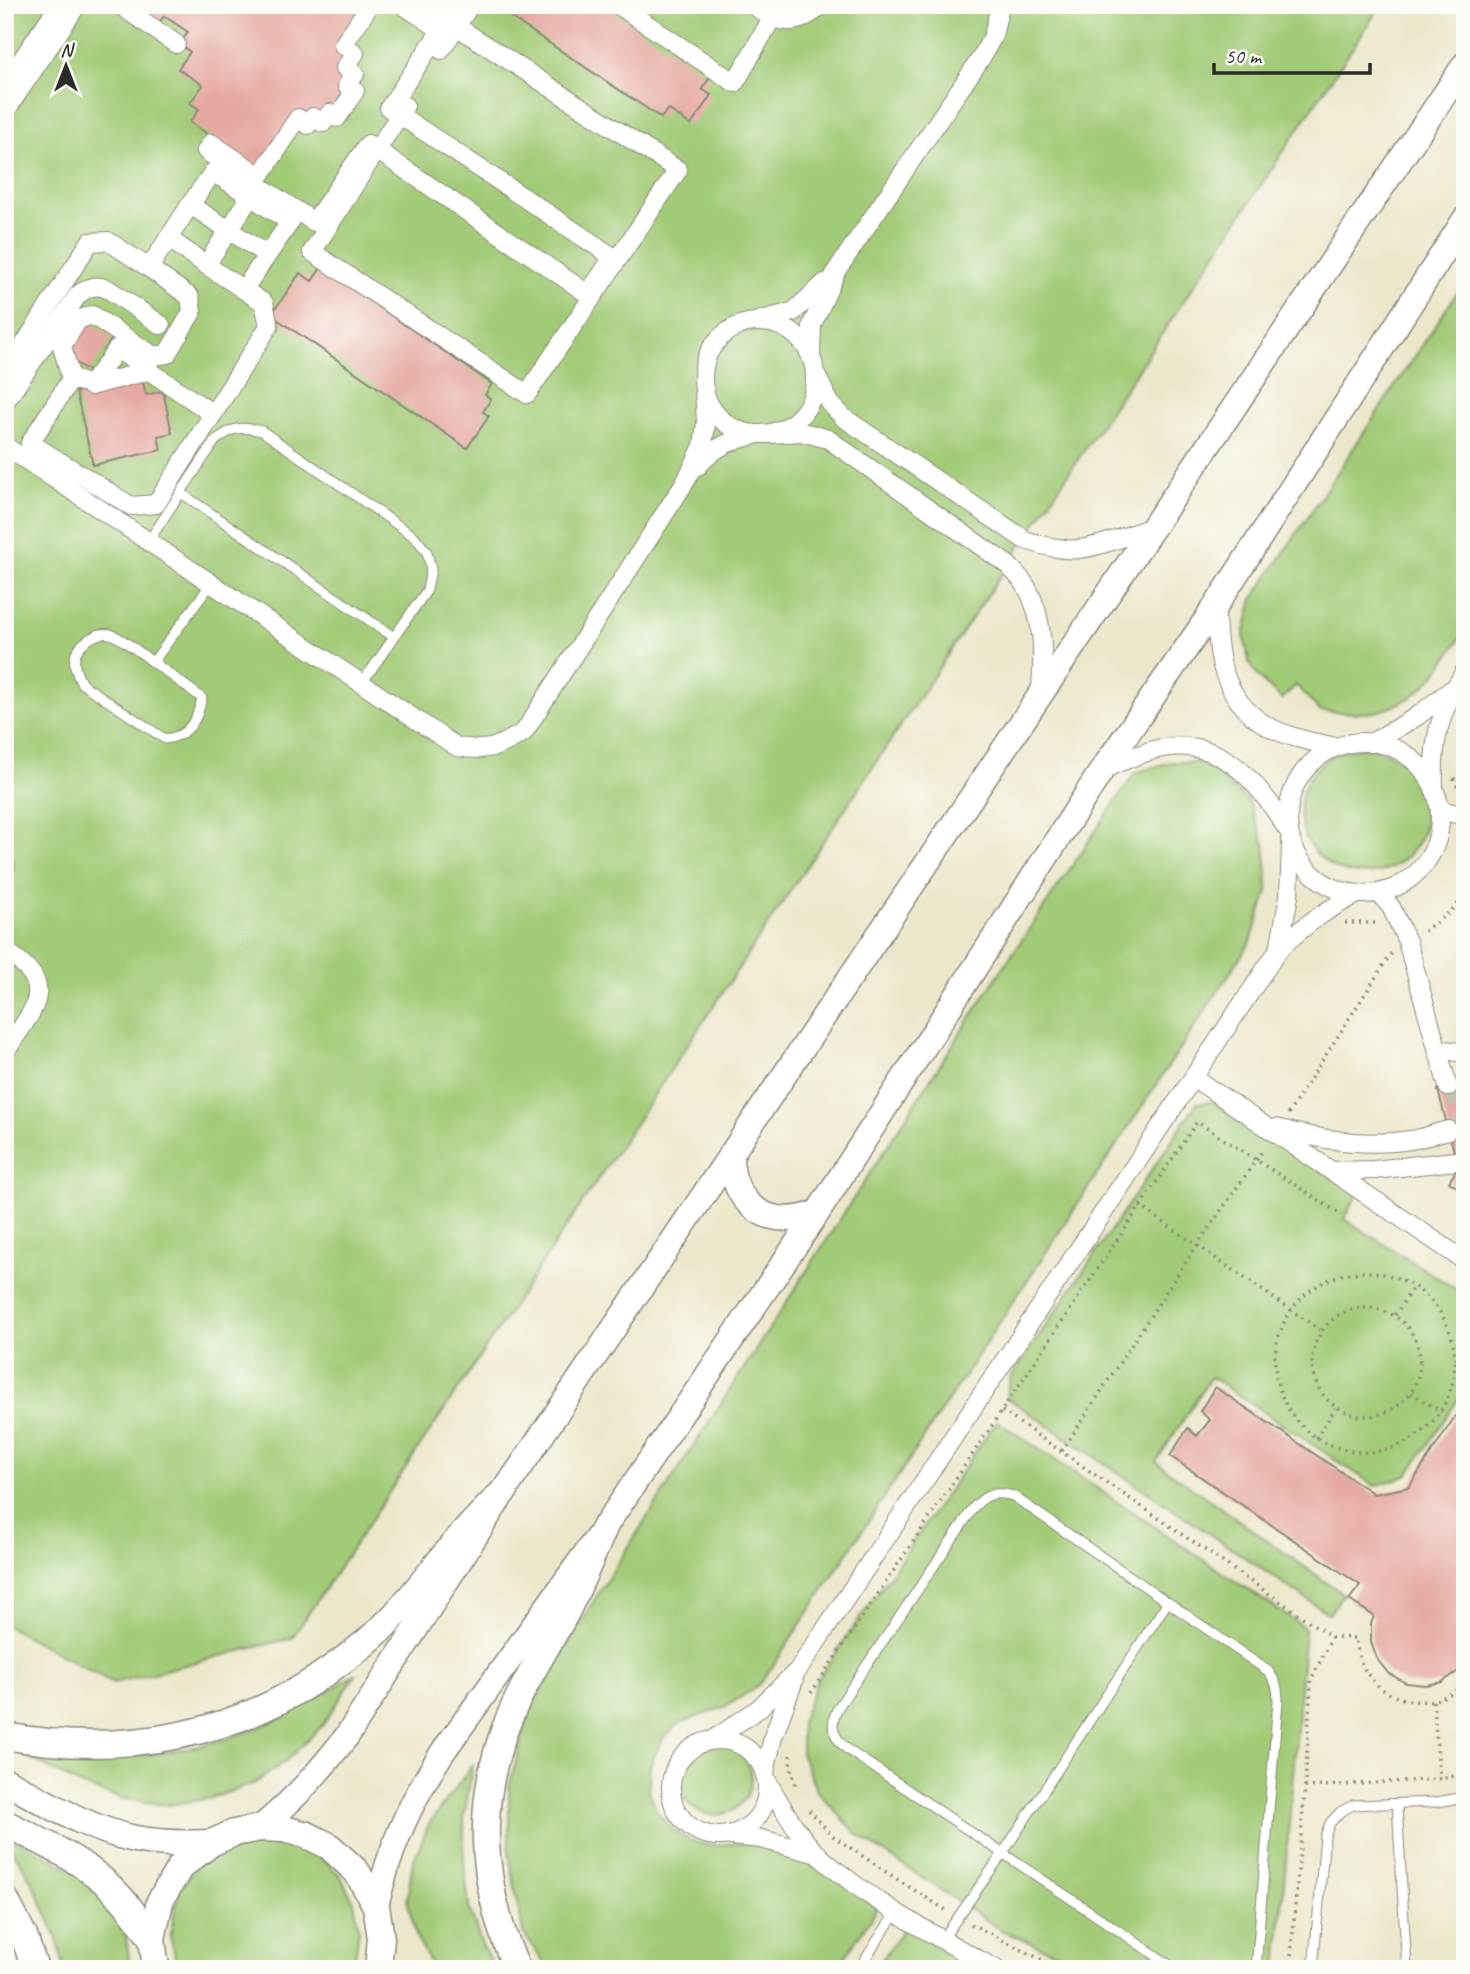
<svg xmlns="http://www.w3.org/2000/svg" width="1470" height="1974" viewBox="0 0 1470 1974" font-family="Caveat,sans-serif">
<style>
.green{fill:#a2cb77;stroke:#667b51;stroke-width:2}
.building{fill:#e5a9a1}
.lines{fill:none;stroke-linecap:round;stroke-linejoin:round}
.street-tunnel{stroke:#c5c1ab;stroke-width:18;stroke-dasharray:18 9;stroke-linecap:butt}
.lane-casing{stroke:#8c897b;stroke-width:11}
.street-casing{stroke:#8c897b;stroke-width:20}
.secondary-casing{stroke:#8c897b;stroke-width:27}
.primary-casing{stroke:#8c897b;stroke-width:29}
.path{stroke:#8c897b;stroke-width:3.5;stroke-dasharray:2 5;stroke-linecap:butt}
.lane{stroke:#fff;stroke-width:9}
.street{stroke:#fff;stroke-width:18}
.secondary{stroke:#fff;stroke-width:24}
.primary{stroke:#fff;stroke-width:26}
</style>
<rect width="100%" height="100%" fill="#fdfcf7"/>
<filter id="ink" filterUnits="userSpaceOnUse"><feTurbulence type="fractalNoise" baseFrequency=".0143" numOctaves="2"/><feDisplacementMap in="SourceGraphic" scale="14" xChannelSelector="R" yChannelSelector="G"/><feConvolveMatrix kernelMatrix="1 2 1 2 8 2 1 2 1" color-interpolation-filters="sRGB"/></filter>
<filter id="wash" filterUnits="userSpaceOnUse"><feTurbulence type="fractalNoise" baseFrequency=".00686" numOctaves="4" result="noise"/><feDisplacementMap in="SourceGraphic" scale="28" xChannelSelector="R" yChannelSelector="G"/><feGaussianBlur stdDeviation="1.57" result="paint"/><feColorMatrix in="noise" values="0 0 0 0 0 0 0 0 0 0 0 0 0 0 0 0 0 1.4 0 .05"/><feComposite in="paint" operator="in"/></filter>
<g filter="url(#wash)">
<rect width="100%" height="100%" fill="#ece7cb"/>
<g class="green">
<path d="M5 5H1381L292 1638 113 1683 5 1625Z"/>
<path d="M1465 281V631C1440 668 1422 703 1374 712 1357 715 1337 711 1320 711L1296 685 1282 699 1259 678 1249 662 1244 635 1253 599Z"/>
<circle cx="1363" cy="811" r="63"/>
<path d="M1171 762H1202L1248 801 1265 845 1268 890 1251 941 775 1663 758 1686 727 1706 680 1723 662 1739 650 1766 649 1790 657 1812 672 1829 691 1841 709 1845 759 1842 796 1850 878 1907 837 1969H548L523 1932 509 1854V1787L529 1713 596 1597 994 981 1135 773Z"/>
<path d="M1214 1102 1358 1193 1344 1219 1465 1295V1389L1407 1476 1375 1486 1211 1377 1156 1462 1343 1594 1329 1614 1006 1397 1010 1379 1197 1103Z"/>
<path d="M997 1421 1305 1628 1277 1969H1093L1003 1931 859 1836 816 1790 801 1753V1723L817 1680Z"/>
<path d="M357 1673 322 1726 287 1760 255 1783 212 1798 168 1805 123 1799 82 1786 20 1753C105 1763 199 1757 278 1719 306 1706 331 1689 357 1673Z"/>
<circle cx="715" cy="1779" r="36"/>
<path d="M473 1764 464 1817V1861L469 1907 481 1943 494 1969H434L417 1939 407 1899 413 1862 429 1824Z"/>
<path d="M5 1835C42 1854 106 1879 121 1921 127 1936 129 1952 129 1969H64C59 1931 29 1870 5 1840Z"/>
<path d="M245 1839H281L314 1851 340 1875 354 1902 359 1929 355 1959 350 1969H178L170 1936 178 1893 196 1866Z"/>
<path d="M905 1926 969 1969H881L878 1966Z"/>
</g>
<g id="blocks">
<g class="building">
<path d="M141 5H359L351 54 350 92 322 118 313 111 258 169 190 122 199 109 190 103 203 85 178 69 190 52 180 44 188 32 164 16 157 25 136 11Z"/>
<path d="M503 5H603L710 77 702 89 711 95 691 125 668 109 661 118 500 10Z"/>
<path d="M321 268 492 384 485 395 491 399 483 412 489 416 467 448 271 315 300 273 312 281Z"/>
<path d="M88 321 113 337 90 372 65 356Z"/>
<path d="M142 378 146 395 163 391 172 433 158 436 161 450 93 465 76 392Z"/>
<path d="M1465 1083V1192L1449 1182 1458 1167 1438 1090Z"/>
<path d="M1215 1387 1374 1494 1409 1487 1465 1401V1552L1458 1562 1465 1567V1592L1459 1599 1465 1606V1663L1457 1672 1442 1682 1425 1685 1406 1683 1388 1673 1377 1659 1371 1642V1624L1374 1616 1349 1600 1360 1585 1170 1456 1188 1428 1197 1436 1210 1420 1200 1411Z"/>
</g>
</g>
</g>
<g filter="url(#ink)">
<use href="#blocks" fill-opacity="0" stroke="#8c897b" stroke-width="2"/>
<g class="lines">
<g class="street-tunnel">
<path d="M1448 1087 1465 1108"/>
<path d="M1448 1130 1465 1123"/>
</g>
<defs>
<g id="lane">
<path d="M181 493 394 637"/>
<path d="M148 542 215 441C233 427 240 426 262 431L415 537 427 552 431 569 427 590 362 683"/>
<path d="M153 662 202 698C197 721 189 736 165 739L82 684C78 677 73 666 75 657 77 644 97 631 110 634 120 636 144 656 153 662L211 584"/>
<path d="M1397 1805 1407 1969"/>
<path d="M942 1940 1003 1853 1167 1603"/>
<path d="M862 1964 896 1912"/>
<path d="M1176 1969 848 1750C832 1737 829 1723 839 1706L974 1507C986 1494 996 1491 1013 1496L1268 1671C1276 1681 1278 1688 1278 1701L1256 1969"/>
<path d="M1313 1969 1325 1836 1330 1823 1340 1812 1353 1805 1437 1802 1465 1797"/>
</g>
<g id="street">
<path d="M120 5 176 44"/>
<path d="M364 5 368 8 343 45 355 53 345 68 355 74 347 86 355 91 337 118 330 113 323 123 313 117 308 125 298 118 260 176 211 143 206 151 314 222 368 144 588 294 613 257 389 108 441 30 403 5"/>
<path d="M618 5 735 83 772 18"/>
<path d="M753 5C781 24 794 29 822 5"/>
<path d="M441 50 470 5"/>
<path d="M5 84 59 5"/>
<path d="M405 106 312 252 527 394 678 170 456 26 429 7 430 5"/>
<path d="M5 112 77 5"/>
<path d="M250 197 229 230 267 255"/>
<path d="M190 205 213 172 290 222 244 289"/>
<path d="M149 268 190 205 229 230 206 265"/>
<path d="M761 320 793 312 825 283"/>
<circle cx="759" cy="378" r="56"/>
<path d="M811 356 812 325 837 270 981 58 993 36 1000 5"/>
<path d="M148 371 90 386 117 349 213 414 269 326 264 303 206 265 168 238"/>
<path d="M5 374 90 242 108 241 149 268 190 297 192 312 167 354 154 356 92 315 78 320 62 346 71 379"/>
<path d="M816 375 830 403 844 418 1025 540C1042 545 1061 551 1079 549 1105 546 1129 534 1154 527"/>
<path d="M82 382 71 379 30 443 131 506 156 504 213 414"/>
<path d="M5 402 78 295C88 287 95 284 108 289L161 325"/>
<path d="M768 434 802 432 828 439 1008 565C1014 572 1022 579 1026 586 1045 619 1043 655 1041 691"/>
<path d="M5 446 457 747C488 752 498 748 524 732L687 479 703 446 706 423 704 390"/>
<path d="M698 466C716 446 729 441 755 435"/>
<path d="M1215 607C1217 626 1217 647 1222 666 1239 725 1283 737 1337 747"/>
<circle cx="1364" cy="818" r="76"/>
<path d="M1371 743 1416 717 1451 690"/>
<path d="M1102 770C1121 762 1139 753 1158 749 1221 735 1258 782 1287 829"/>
<path d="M1434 788C1432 741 1439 712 1465 671"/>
<path d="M1440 810 1465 816"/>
<path d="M5 866H6"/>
<path d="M1379 893 1391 907 1407 941 1448 1087"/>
<path d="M1279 949 1289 896 1291 845"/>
<path d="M5 951C61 986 33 1009 5 1052"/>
<path d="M1438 1049 1465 1053"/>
<path d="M1194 1078 1462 1259 1465 1254"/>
<path d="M1276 1128C1320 1140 1366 1147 1411 1140 1424 1138 1436 1133 1448 1130"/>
<path d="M1331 1171 1374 1170 1455 1161"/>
<circle cx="719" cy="1788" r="48"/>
<path d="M713 1740 758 1709 798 1670 1279 949C1306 924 1325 910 1358 894"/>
<path d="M765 1772 773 1737 794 1680"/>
<path d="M767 1781C782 1806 797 1835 819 1856 871 1902 935 1936 996 1969"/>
<path d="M731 1836 761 1839 818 1854"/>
</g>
<g id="secondary">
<path d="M731 1155C731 1206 771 1232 818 1212"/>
<path d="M260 1828C295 1799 319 1772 347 1736L505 1490 1465 64"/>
<path d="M376 1906C391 1845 408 1806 442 1753L604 1528 818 1212 1102 770 1215 607 1465 219"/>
</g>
<g id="primary">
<path d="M5 1736C121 1757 239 1737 335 1666 355 1652 375 1636 392 1618 416 1592 437 1563 461 1536 475 1520 490 1505 505 1490"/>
<path d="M5 1781C47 1803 88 1829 135 1839 160 1844 185 1844 211 1843"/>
<path d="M5 1823C35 1839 68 1853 95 1874 119 1892 136 1915 152 1939"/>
<path d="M5 1899 24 1936 35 1969"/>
<path d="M156 1969 152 1939 160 1901 180 1867 211 1843 234 1833 260 1828 284 1829 307 1835 329 1846 357 1872 376 1906 381 1938 378 1969"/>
<path d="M517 1969C484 1896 475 1817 501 1740 515 1696 542 1656 564 1616 579 1587 591 1558 604 1528"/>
</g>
</defs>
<use href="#lane" class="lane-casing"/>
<use href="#street" class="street-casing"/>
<use href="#secondary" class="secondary-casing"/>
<use href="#primary" class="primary-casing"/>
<g class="path">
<path d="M1454 778 1460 793 1463 796"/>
<path d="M1345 923H1379"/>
<path d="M1424 931 1450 912 1465 896"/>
<path d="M1288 1114 1392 952"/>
<path d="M1140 1206 1320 1330"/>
<circle cx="1365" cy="1362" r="90"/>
<circle cx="1366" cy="1362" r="54"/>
<path d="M1395 1315 1414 1286"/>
<path d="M1411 1393 1442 1412"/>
<path d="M1002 1411 1332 1637 1355 1638C1357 1648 1359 1661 1365 1670 1385 1705 1437 1713 1465 1682"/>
<path d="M1316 1438 1336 1408"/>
<path d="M1062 1451 1197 1245 1264 1149"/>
<path d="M811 1693 1197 1122 1342 1215"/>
<path d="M1433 1701 1440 1779"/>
<path d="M790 1755V1761L796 1788"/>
<path d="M1305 1787 1440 1779 1465 1774"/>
<path d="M809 1810 833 1836 895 1878 946 1910"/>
<path d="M971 1924 1060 1969"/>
<path d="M1290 1969 1305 1787 1311 1680 1332 1637"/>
</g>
<use href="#lane" class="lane"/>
<use href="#street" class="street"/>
<use href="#secondary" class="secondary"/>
<use href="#primary" class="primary"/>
</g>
</g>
<rect width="1470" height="1974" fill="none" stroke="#fdfcf7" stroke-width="28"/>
<g transform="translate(66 66)" stroke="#fdfcf7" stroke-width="5" paint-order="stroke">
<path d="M0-5L12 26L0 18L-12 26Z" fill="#2b2b2b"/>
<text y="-10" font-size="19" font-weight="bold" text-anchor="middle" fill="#2b2b2b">N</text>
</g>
<path d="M1214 63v10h156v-10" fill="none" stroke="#2b2b2b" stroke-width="3.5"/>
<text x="1225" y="63" font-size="21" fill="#2b2b2b" stroke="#fdfcf7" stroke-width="5" paint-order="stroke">50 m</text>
</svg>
